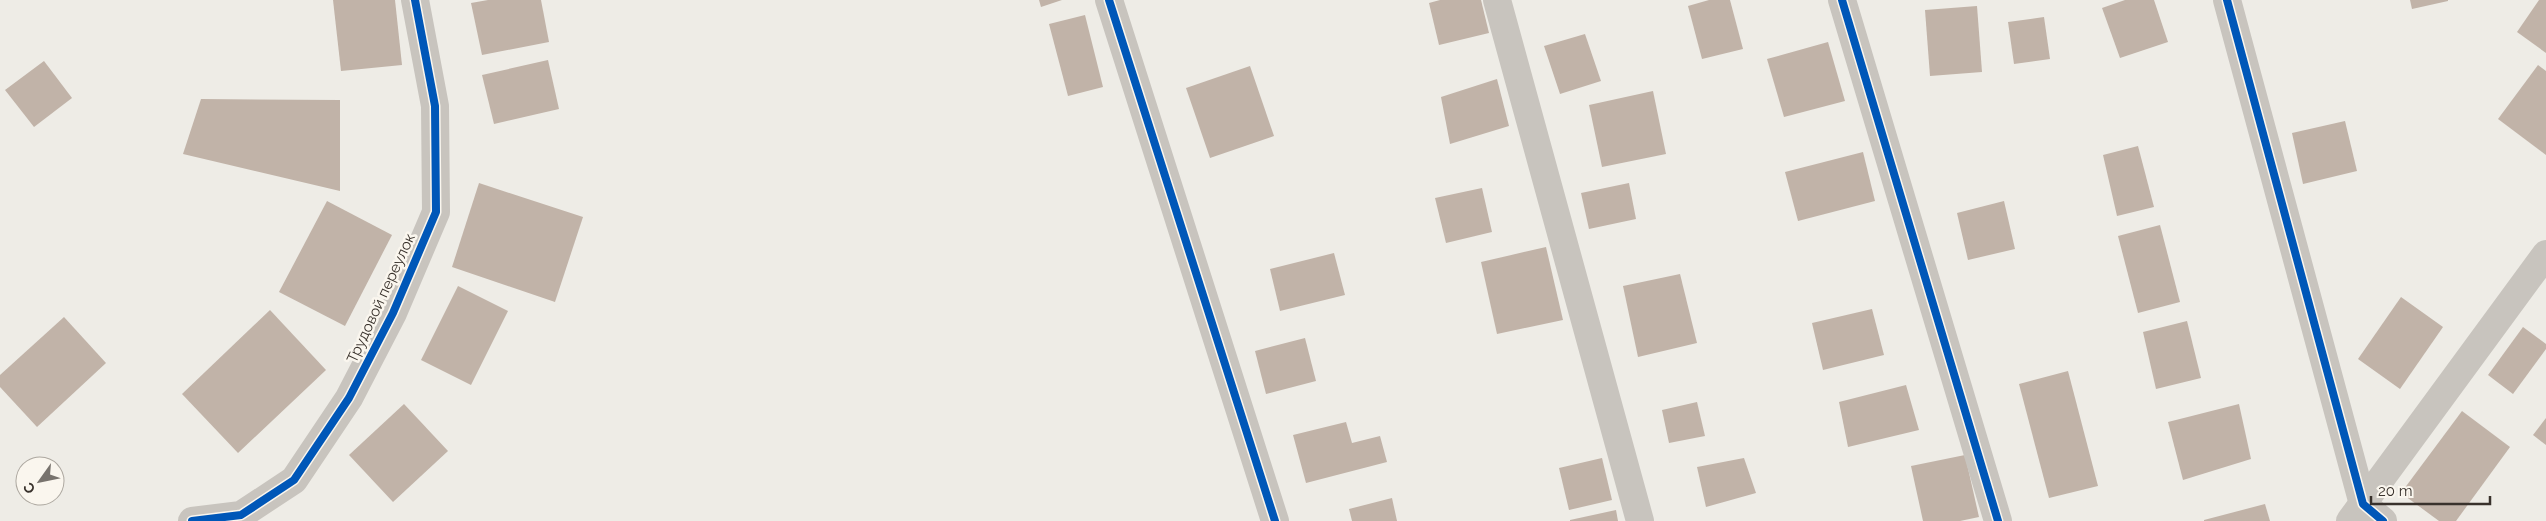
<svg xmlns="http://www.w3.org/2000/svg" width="2546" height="521" viewBox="0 0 2546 521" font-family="Raleway,sans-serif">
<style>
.building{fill:#c1b3a8}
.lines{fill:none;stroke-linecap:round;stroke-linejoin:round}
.street{stroke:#c8c4be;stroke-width:28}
.cycleway-casing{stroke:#faf6ee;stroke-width:11}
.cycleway{stroke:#0057b8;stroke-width:8}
.labels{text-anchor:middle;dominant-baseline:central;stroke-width:5;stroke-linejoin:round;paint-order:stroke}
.street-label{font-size:15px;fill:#39322c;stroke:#faf6ee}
</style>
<rect width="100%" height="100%" fill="#eeece6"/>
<g class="building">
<path d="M333 0H395L402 65 341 71Z"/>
<path d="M488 0H541L549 42 482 55 471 3Z"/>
<path d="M1039 0H1062L1041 7Z"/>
<path d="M1440 0H1481L1489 33 1439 45 1429 3Z"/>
<path d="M1709 0H1730L1743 49 1702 59 1688 6Z"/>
<path d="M2125 0H2154L2168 42 2120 58 2102 8Z"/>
<path d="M2410 0H2448V1L2412 9Z"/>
<path d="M2539 0H2546V53L2517 32Z"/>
<path d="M1977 6 1982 72 1930 76 1925 10Z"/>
<path d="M1085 15 1103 87 1068 96 1049 24Z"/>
<path d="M2044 17 2050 59 2014 64 2008 22Z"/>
<path d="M1585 34 1601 81 1560 94 1544 46Z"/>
<path d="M1828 42 1845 101 1784 117 1767 59Z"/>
<path d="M548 60 559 109 494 124 482 75Z"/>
<path d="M44 61 72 98 34 127 5 90Z"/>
<path d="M2538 65 2546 71V155L2498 119Z"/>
<path d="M1250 66 1274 136 1210 158 1186 88Z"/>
<path d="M1497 79 1509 126 1450 144 1441 97Z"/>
<path d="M1653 91 1666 154 1602 167 1589 105Z"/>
<path d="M201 99 340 100V191L183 154Z"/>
<path d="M2345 121 2357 171 2303 184 2292 133Z"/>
<path d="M2138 146 2154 207 2117 216 2103 155Z"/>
<path d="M1863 152 1875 201 1798 221 1785 172Z"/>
<path d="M479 183 583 217 555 302 452 267Z"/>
<path d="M1629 183 1636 219 1589 229 1581 193Z"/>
<path d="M1482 188 1492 232 1446 243 1435 198Z"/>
<path d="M327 201 392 235 345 326 279 292Z"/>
<path d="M2004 201 2015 249 1968 260 1957 213Z"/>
<path d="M2160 225 2180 302 2138 313 2118 236Z"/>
<path d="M1546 247 1563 320 1497 334 1481 262Z"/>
<path d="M1334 253 1345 295 1280 311 1270 269Z"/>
<path d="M1680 274 1697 343 1638 357 1623 286Z"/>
<path d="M458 286 508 311 471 385 421 360Z"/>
<path d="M2401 297 2443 327 2400 389 2358 359Z"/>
<path d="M1872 309 1884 355 1823 370 1812 323Z"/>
<path d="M270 310 326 370 238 453 182 394Z"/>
<path d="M64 317 106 363 37 427 0 387V375Z"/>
<path d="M2187 321 2201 378 2156 389 2143 332Z"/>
<path d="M2523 327 2546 344V349L2513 394 2488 375Z"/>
<path d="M1305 338 1316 381 1266 394 1255 351Z"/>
<path d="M2068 371 2098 486 2049 498 2019 384Z"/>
<path d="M1906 385 1919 430 1848 447 1839 402Z"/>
<path d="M1697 402 1705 436 1669 443 1662 410Z"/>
<path d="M404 404 448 451 393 502 349 455Z"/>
<path d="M2239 404 2251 459 2183 480 2168 422Z"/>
<path d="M2462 411 2510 447 2456 521H2439L2401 493Z"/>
<path d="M2546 418V445L2533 435Z"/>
<path d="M1346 422 1352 443 1380 436 1387 462 1306 483 1293 435Z"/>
<path d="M1965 455 1979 517 1960 521H1923L1911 466Z"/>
<path d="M1602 458 1612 500 1569 510 1559 468Z"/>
<path d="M1744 458 1756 493 1706 507 1697 467Z"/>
<path d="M1392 498 1397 521H1352L1349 509Z"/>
<path d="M2265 504 2270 521H2204V520Z"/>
<path d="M1616 510 1618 521H1570V520Z"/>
</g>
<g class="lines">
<g class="street">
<path d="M1109 0 1275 521"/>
<path d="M1497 0 1640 521"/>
<path d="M1842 0 1998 521"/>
<path d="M2227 0 2363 504 2383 521"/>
<path d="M192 521 241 515 294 480 349 398 393 313 436 212 435 106 415 0"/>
<path d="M2350 521 2546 254"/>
</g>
<defs>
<g id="cycleway">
<path d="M1109 0 1275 521"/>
<path d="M1842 0 1998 521"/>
<path d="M2227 0 2363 504 2383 521"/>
<path d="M192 521 241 515 294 480 349 398 393 313 436 212 435 106 415 0"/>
</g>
</defs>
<use href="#cycleway" class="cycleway-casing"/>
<use href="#cycleway" class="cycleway"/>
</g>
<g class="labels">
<g class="street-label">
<text transform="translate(381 298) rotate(-65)">Трудовой переулок</text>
</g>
</g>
<g transform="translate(40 481) rotate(237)"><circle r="24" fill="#faf6ee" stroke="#ada8a0"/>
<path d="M0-4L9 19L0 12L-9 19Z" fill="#78736d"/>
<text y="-8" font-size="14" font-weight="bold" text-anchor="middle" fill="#39322c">С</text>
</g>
<path d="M2371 496v8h119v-8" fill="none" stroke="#39322c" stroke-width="2.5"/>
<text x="2378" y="496" font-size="15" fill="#39322c" stroke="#faf6ee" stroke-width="4" paint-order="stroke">20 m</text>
</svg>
